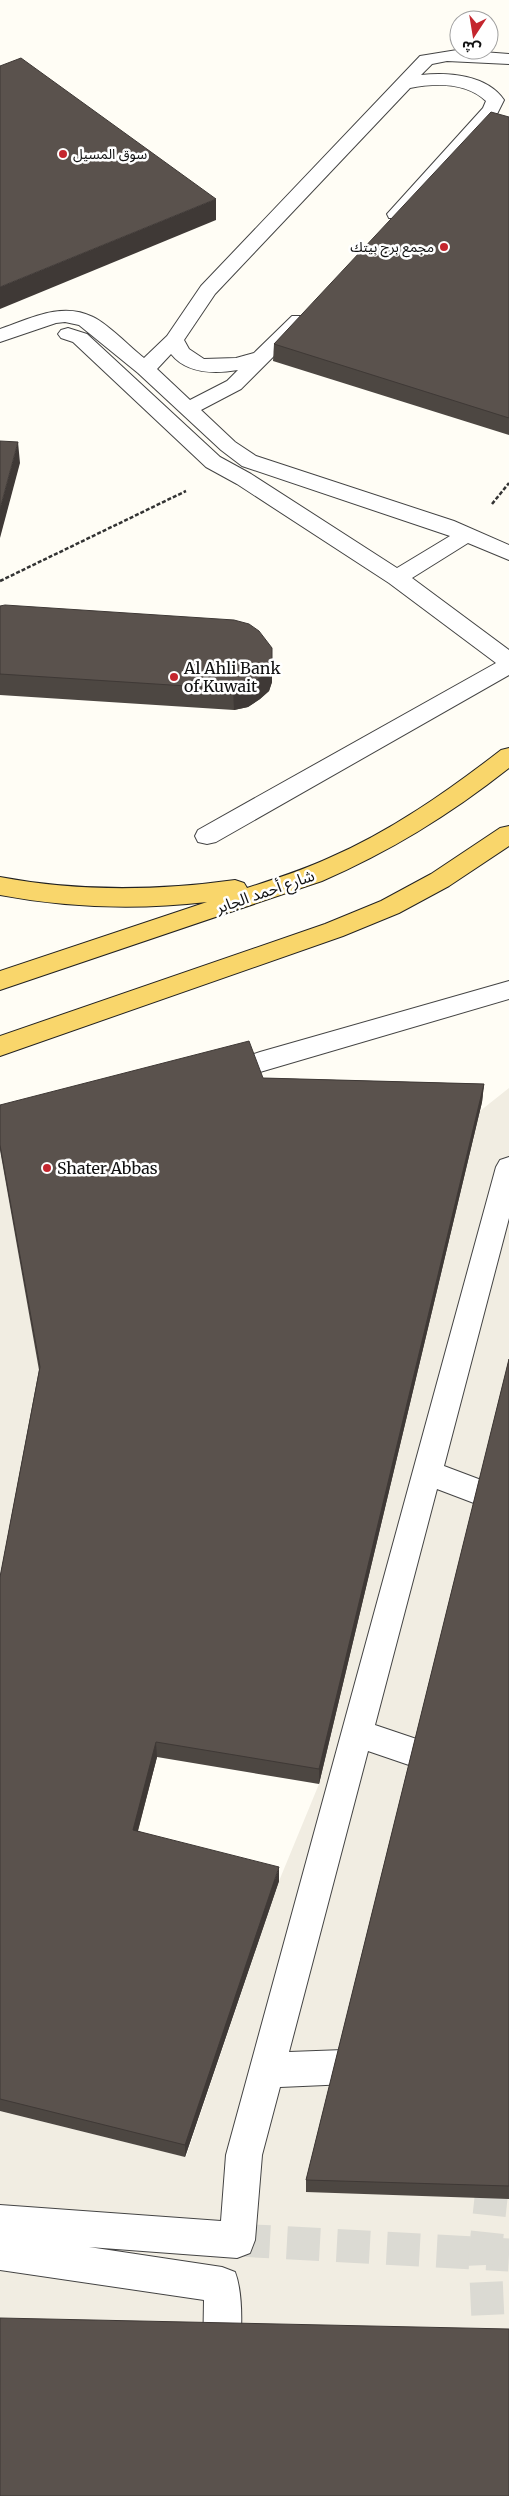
<svg xmlns="http://www.w3.org/2000/svg" width="509" height="2496" viewBox="0 0 509 2496" font-family="Merriweather,'Noto Sans Arabic',serif">
<style>
.plaza{fill:#f1ede2}
.lines{fill:none;stroke-linecap:round;stroke-linejoin:round}
.pedestrian-tunnel{stroke:#dbdad3;stroke-width:33;stroke-dasharray:33 17;stroke-linecap:butt}
.service-casing{stroke:#444;stroke-width:2}
.pedestrian-casing{stroke:#444;stroke-width:2}
.primary-casing{stroke:#222;stroke-width:2}
.path{stroke:#333;stroke-width:2.5;stroke-dasharray:4 2;stroke-linecap:butt}
.service{fill:#fff;fill-rule:evenodd}
.pedestrian{fill:#fff;fill-rule:evenodd}
.primary{fill:#f9d66b;fill-rule:evenodd}
.wall{fill:#4d4742}
.shaded-wall{fill:#3f3936}
.building{fill:#5a524d;stroke:#3f3936}
.poi-dot{fill:#c4262e;stroke:#fff;stroke-width:2}
.labels{text-anchor:middle;dominant-baseline:central;stroke-width:5;stroke-linejoin:round;paint-order:stroke}
.far-poi-label{font-size:14px;fill:#111;stroke:#fff;text-anchor:start}
.poi-label{font-size:16px;fill:#111;stroke:#fff;text-anchor:start}
.street-label{font-size:16px;fill:#111;stroke:#fff}
</style>
<rect width="100%" height="100%" fill="#fffdf5"/>
<g class="plaza">
<path d="M509 1088V2391L0 2395V2111L186 2157 279 1881 319 1784 480 1111Z"/>
<path d="M0 1150 42 1385 0 1608Z"/>
</g>
<g class="lines">
<g class="pedestrian-tunnel">
<path d="M237 2240 509 2255"/>
<path d="M490 2365 485 2254 495 2161"/>
</g>
<defs>
<g id="service">
<path d="M457 50 509 54V64L447 61 432 64 421 75C449 72 487 75 504 100L497 114 403 218H389L387 214 483 108 486 101C466 82 435 83 410 88L215 294 184 340 189 349 204 359 236 358 254 353 292 316H306L309 320 306 324 241 389 201 410 235 442 256 456 454 521 509 545V560L468 543 412 578 509 650V675L216 842 207 844 198 842 195 836 198 830 496 663 389 583 237 484 206 467 73 342 61 338 58 334 61 330 68 328 87 334 220 457 251 474 397 568 450 536 242 466 221 450 138 373 79 325 65 322 56 323 0 342V329C29 319 62 301 93 317 108 324 130 347 144 358L167 336 201 286 420 56ZM171 354C187 374 214 374 238 370L227 381 190 400 157 369Z"/>
<path d="M509 981V999L260 1072 251 1069 247 1062 251 1055 260 1052Z"/>
</g>
<path id="pedestrian" d="M509 1157V1218L444 1466 505 1489 509 1500 505 1507 495 1511 437 1489 375 1725 458 1753 463 1763 458 1773 447 1778 368 1751 289 2052 371 2049 383 2054 388 2066 383 2078 371 2083 280 2087 262 2155 255 2240 250 2253 237 2258 89 2247 222 2267 235 2272C244 2295 243 2349 234 2372L221 2377 208 2372 203 2359 204 2300 0 2270V2205L221 2221 226 2155 496 1167 500 1160Z"/>
<g id="primary">
<path d="M509 748V768C451 814 389 852 322 881L0 990V971L207 902C138 910 69 908 0 895V877C79 892 156 891 235 880L244 883 247 888C275 879 303 870 329 858 391 831 447 792 501 750Z"/>
<path d="M509 826V846L449 886 399 913 343 936 0 1056V1036L325 924 381 901 431 874 500 828Z"/>
</g>
</defs>
<use href="#service" class="service-casing"/>
<use href="#pedestrian" class="pedestrian-casing"/>
<use href="#primary" class="primary-casing"/>
<g class="path">
<path d="M492 504 509 483"/>
<path d="M0 581 186 491"/>
</g>
<use href="#service" class="service"/>
<use href="#pedestrian" class="pedestrian"/>
<use href="#primary" class="primary"/>
</g>
<g class="wall">
<path d="M509 117V435L273 361 274 344Z"/>
<path d="M0 606 272 669V682L269 691 260 699 248 707 234 710 0 695Z"/>
<path d="M263 1078 484 1084 482 1102 319 1784 157 1757 138 1831 279 1881 185 2157 0 2111V1577L39 1370 0 1150V1105Z"/>
<path d="M509 1359V2199L306 2192V2180Z"/>
</g>
<g class="shaded-wall">
<path d="M216 199V220L0 309V287Z"/>
<path d="M18 442 20 463 0 538V509Z"/>
<path d="M272 648V682L269 691 260 699 248 707 234 710 233 689Z"/>
<path d="M484 1084 482 1102 319 1784V1769Z"/>
<path d="M156 1742 157 1757 134 1845 133 1830Z"/>
<path d="M279 1867V1881L185 2157V2145Z"/>
</g>
<g class="building">
<path d="M21 58 216 199 0 287V66Z"/>
<path d="M491 112 509 117V418L274 344Z"/>
<path d="M0 441 18 442 0 509Z"/>
<path d="M5 605 234 620 249 624 259 631 272 648V660L269 670 260 678 248 685 233 689 0 674V606Z"/>
<path d="M249 1041 263 1078 484 1084 319 1769 156 1742 133 1830 279 1867 185 2145 0 2099V1577L40 1367 0 1145V1105Z"/>
<path d="M509 1359V2186L306 2180Z"/>
<path d="M0 2318 509 2329V2496H0Z"/>
</g>
<g class="poi-dot">
<circle cx="63" cy="154" r="5"/>
<circle cx="444" cy="247" r="5"/>
<circle cx="174" cy="677" r="5"/>
<circle cx="47" cy="1168" r="5"/>
</g>
<g class="labels">
<g class="far-poi-label">
<text x="73" y="154">سوق المسيل</text>
<text x="434" y="247" text-anchor="end">مجمع برج بيتك</text>
</g>
<g class="poi-label">
<text x="184" y="668">Al Ahli Bank<tspan x="184" dy="18">of Kuwait</tspan></text>
<text x="57" y="1168">Shater Abbas</text>
</g>
<g class="street-label">
<text transform="translate(265 891) rotate(-19)">شارع أحمد الجابر</text>
</g>
</g>
<g transform="translate(474 35) rotate(192)"><circle r="24" fill="#ffffff" stroke="#a0a0a0"/>
<path d="M0-4L9 19L0 12L-9 19Z" fill="#c4262e"/>
<text y="-8" font-size="14" font-weight="bold" text-anchor="middle" fill="#111111">ش</text>
</g>
</svg>
